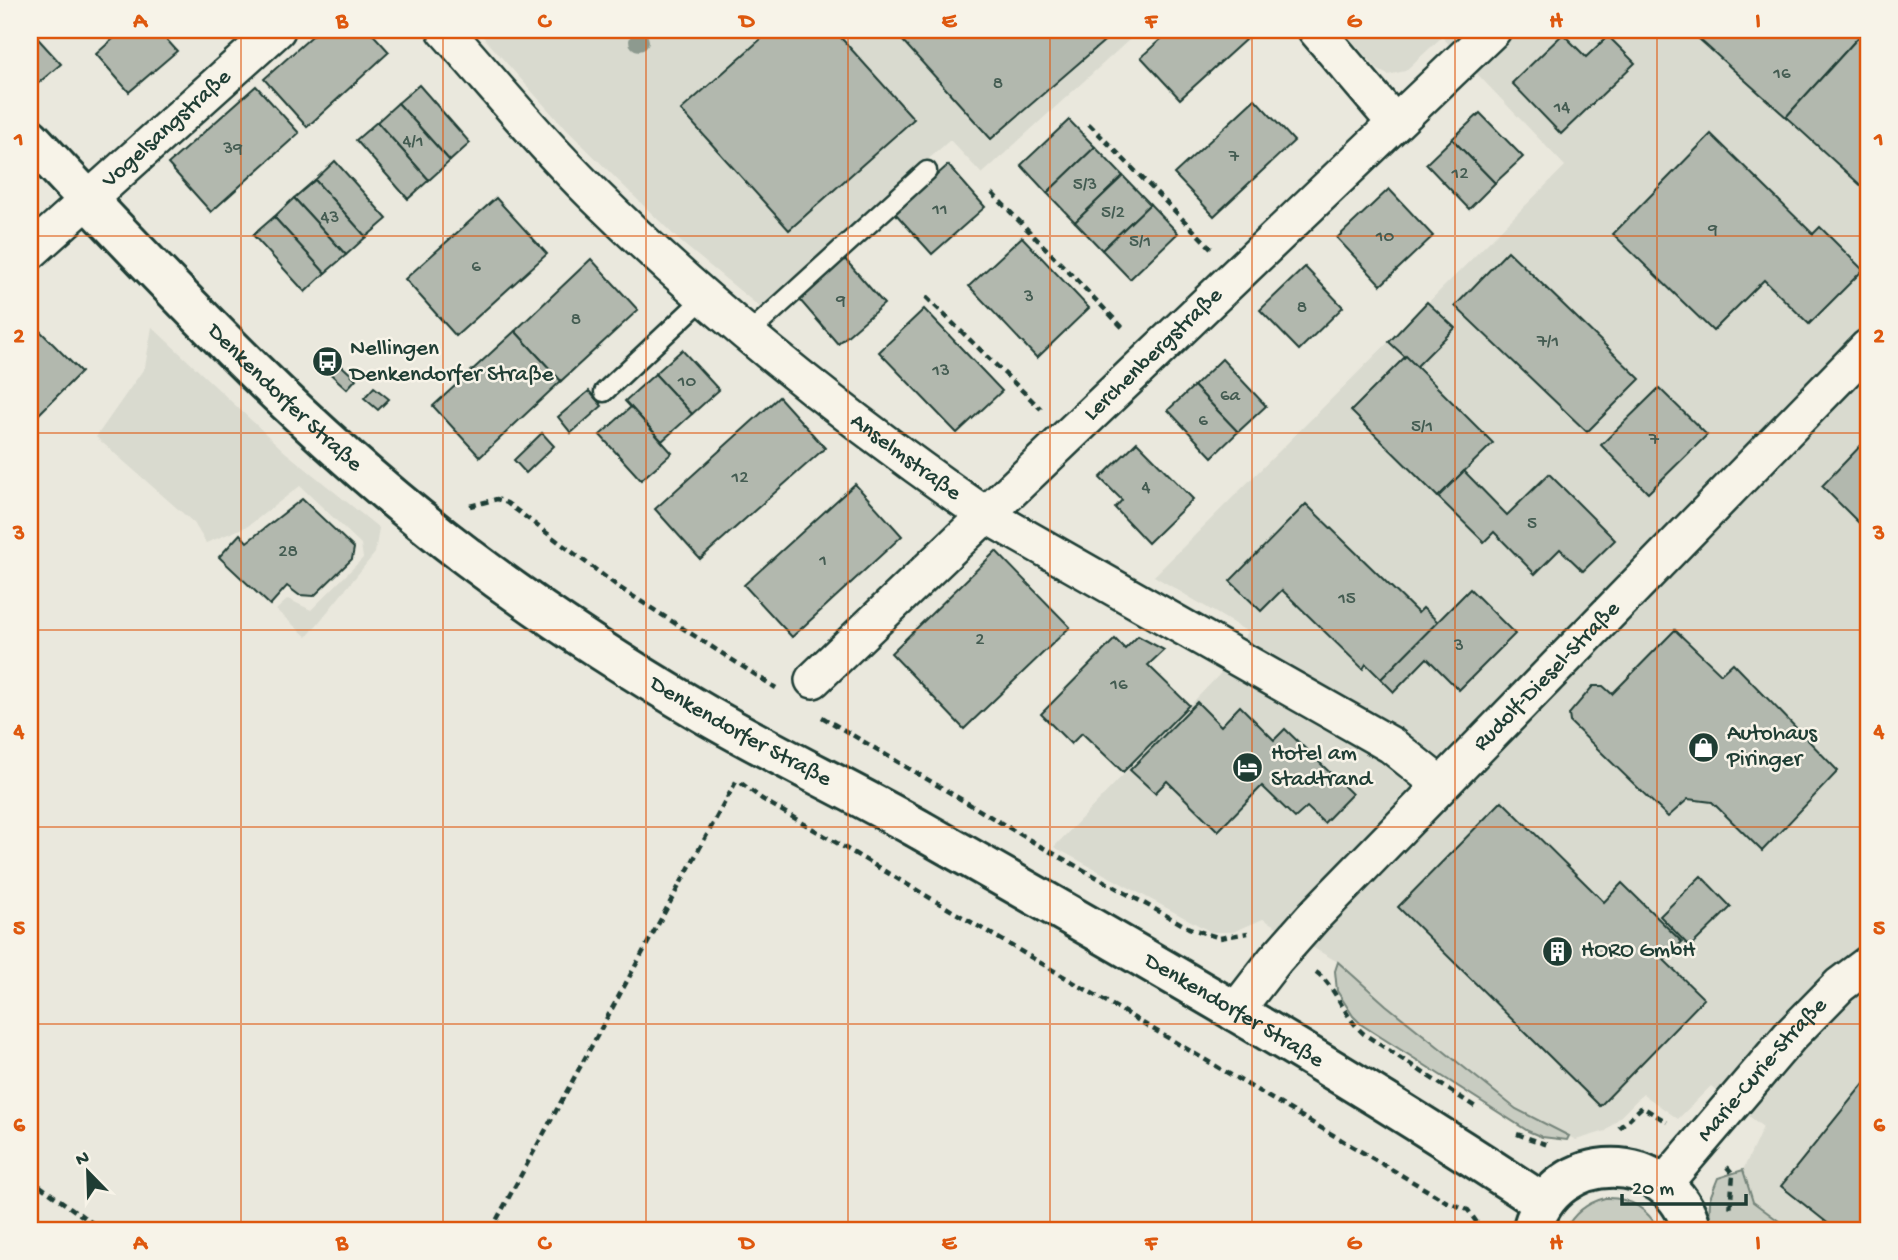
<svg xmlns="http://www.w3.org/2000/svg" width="1898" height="1260" viewBox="0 0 1898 1260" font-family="'Gochi Hand',sans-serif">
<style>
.built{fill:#d9dacf}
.green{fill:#c8ccc1;stroke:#74847a;stroke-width:2}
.building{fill:#b2b8ae;stroke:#1f3d34;stroke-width:2}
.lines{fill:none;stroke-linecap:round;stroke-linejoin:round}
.service-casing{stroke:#1f3d34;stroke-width:23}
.minor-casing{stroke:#1f3d34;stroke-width:40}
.secondary-casing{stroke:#1f3d34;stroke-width:44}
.path{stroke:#1f3d34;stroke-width:4.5;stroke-dasharray:7 5;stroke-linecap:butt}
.service{stroke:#f7f3e8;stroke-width:18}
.minor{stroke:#f7f3e8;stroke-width:35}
.secondary{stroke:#f7f3e8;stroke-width:38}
.tree{fill:#8d9a8f}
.grid{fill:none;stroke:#de580e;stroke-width:2;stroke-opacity:0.55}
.labels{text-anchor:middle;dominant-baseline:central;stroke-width:5;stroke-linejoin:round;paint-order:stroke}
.number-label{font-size:19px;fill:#445c52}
.street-label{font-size:23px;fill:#1f3d34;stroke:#f7f3e8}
.poi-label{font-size:23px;fill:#1f3d34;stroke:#f7f3e8;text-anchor:start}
.neatline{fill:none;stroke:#de580e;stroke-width:2.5}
.grid-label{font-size:23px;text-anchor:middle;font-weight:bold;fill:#de580e}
</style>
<rect width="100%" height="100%" fill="#eae8dd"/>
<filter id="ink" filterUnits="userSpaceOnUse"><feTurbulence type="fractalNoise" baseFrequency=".0143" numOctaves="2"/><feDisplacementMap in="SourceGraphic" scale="14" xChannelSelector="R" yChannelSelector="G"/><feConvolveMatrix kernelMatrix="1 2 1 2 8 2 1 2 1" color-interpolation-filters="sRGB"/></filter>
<g filter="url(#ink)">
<g class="built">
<path d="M477 30H1140L982 174 950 140 761 308 682 243 643 205 561 124Z"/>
<path d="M1343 30H1868V1230H1791L1753 1202 1743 1170 1763 1127 1711 1086 1678 1119 1643 1094 1606 1131 1576 1140 1516 1109 1386 1005 1338 962 1263 919 1233 932H1211L1054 847 1219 675 1248 632 1154 576 1565 166 1442 37 1405 71 1388 75 1378 70Z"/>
<path d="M152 327 285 452 379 528 375 553 307 637 276 610 288 599 311 610 363 558 361 544 300 486 248 526 206 543 194 523 96 437 145 367Z"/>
</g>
<g class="green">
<path d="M1338 962 1386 1005 1516 1109 1569 1136 1567 1140 1542 1137 1528 1131 1362 1025 1353 1016 1337 991 1335 971Z"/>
<path d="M1743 1170 1753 1202 1791 1230H1709L1710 1198 1718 1178Z"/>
<path d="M1605 1198C1630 1197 1647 1208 1659 1230H1565C1574 1213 1586 1203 1605 1198Z"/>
</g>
<g class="building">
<path d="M30 30 61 64 36 85 30 78Z"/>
<path d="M123 30H158L177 51 129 92 96 54Z"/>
<path d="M319 30H369L389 52 307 127 264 79Z"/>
<path d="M771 30H834L914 119 789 230 681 110Z"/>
<path d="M893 30H1117L991 139Z"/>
<path d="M1171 30H1256L1180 99 1141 57Z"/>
<path d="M1689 30H1865L1786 117Z"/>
<path d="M1865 30H1868V192L1786 117Z"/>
<path d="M1563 34 1586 57 1608 36 1635 63 1561 134 1512 83Z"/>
<path d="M419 85 470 143 450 161 398 103Z"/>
<path d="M256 86 299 133 211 212 168 164Z"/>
<path d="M1255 99 1294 141 1214 216 1174 174Z"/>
<path d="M398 103 450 161 429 180 377 122Z"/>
<path d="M1480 113 1523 157 1495 183 1452 139Z"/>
<path d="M1069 120 1095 147 1047 193 1021 165Z"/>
<path d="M377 122 429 180 408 199 356 140Z"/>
<path d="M1711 134 1813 234 1820 227 1863 270 1809 324 1764 280 1713 331 1613 234Z"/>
<path d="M1452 139 1495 183 1469 209 1426 164Z"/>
<path d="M1095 147 1123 176 1075 222 1047 193Z"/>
<path d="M335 161 387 219 366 237 315 180Z"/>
<path d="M948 165 985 207 932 254 895 213Z"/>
<path d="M1123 176 1150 204 1102 250 1075 222Z"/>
<path d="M315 180 366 237 346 255 294 198Z"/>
<path d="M1389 189 1433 236 1381 285 1337 238Z"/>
<path d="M294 198 346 255 325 273 274 217Z"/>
<path d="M496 198 547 254 456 336 405 279Z"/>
<path d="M1150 204 1178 233 1130 279 1102 250Z"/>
<path d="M274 217 325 273 305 292 253 235Z"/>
<path d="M1022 237 1089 308 1037 358 969 286Z"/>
<path d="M1508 251 1640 379 1587 432 1455 306Z"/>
<path d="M844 258 884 304 838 344 799 299Z"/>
<path d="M591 259 638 310 561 381 515 331Z"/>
<path d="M1305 267 1343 307 1299 350 1260 310Z"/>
<path d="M1427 302 1455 328 1416 367 1389 342Z"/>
<path d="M924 309 1002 391 957 433 879 352Z"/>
<path d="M39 330 81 372 37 416 30 409V339Z"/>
<path d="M515 331 561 381 480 457 433 406Z"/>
<path d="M682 350 719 390 692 414 655 374Z"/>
<path d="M1406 356 1493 443 1438 497 1351 411Z"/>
<path d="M332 357 356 379 347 389 323 367Z"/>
<path d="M1222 359 1266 406 1238 432 1194 386Z"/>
<path d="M655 374 692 414 662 441 625 401Z"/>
<path d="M1194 386 1238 432 1212 457 1168 410Z"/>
<path d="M374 387 389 399 378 410 364 398Z"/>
<path d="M1659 388 1707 435 1648 493 1601 445Z"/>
<path d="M589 391 602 406 571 433 558 417Z"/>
<path d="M779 397 825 448 700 559 655 509Z"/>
<path d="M631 407 672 453 641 480 600 435Z"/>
<path d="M542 433 554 446 526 473 514 460Z"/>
<path d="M1868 438V530L1867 531 1822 486Z"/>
<path d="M1137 442 1193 499 1148 543 1115 508 1122 500 1100 478Z"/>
<path d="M1464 471 1507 515 1549 474 1615 540 1583 571 1560 549 1535 574 1494 532 1484 542 1438 497Z"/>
<path d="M855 484 902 536 792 637 744 585Z"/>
<path d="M302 499 354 548 352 559 314 596 299 595 287 586 270 605 219 557 240 534 247 542Z"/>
<path d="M1306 504 1418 613 1423 608 1438 622 1381 679 1366 664 1363 669 1282 590 1261 611 1230 581Z"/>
<path d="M996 551 1070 627 964 729 891 653Z"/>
<path d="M1470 589 1515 634 1459 690 1427 658 1394 692 1381 679Z"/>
<path d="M1675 630 1721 674 1733 663 1838 771 1762 851 1712 802 1688 799 1668 817 1570 722 1569 714 1593 686H1603L1612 694Z"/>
<path d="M1138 636 1164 650 1148 665 1189 705 1123 772 1082 733 1071 744 1041 714 1115 639 1125 649Z"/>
<path d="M1197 702 1221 726 1240 706 1274 740 1285 729 1352 794 1324 823 1307 807 1295 818 1262 786 1218 831 1167 781 1155 793 1130 770Z"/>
<path d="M1502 801 1604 902 1622 883 1682 942 1664 960 1704 999 1600 1106 1398 907Z"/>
<path d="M1701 876 1731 907 1690 947 1660 916Z"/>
<path d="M1868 1078V1230H1844L1837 1225 1835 1229 1781 1186Z"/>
</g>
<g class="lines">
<defs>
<g id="service">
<path d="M749 333 927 171"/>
<path d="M604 392 705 297"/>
</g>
<g id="minor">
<path id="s1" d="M445 30C494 85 541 143 594 195 713 312 847 419 984 514L1391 745 1441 785"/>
<path d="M1316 30 1395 123"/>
<path id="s2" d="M30 252 277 30"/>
<path id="s3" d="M813 680 1493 30"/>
<path id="s4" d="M1234 1013 1275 960 1314 916 1868 347"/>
<path id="s5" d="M1663 1185 1790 1036 1840 985 1868 964"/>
</g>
<g id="secondary">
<path id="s6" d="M30 138C168 285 307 436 469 558 543 614 623 666 703 713 773 754 846 788 917 828 1128 948 1341 1069 1543 1203"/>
<path d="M1532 1230C1554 1147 1671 1147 1692 1230"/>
</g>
</defs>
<use href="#service" class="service-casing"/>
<use href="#minor" class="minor-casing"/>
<use href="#secondary" class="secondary-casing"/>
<g class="path">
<path d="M1089 124 1211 248"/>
<path d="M992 193 1125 330"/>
<path d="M926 297 1041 409"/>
<path d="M470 506 497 499 507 503 620 588 776 688"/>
<path d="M822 717 1040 846 1189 928 1220 938 1248 933"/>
<path d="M741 783 762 799 1447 1202 1468 1210 1482 1230"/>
<path d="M1316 972C1335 985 1344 1017 1364 1034L1477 1108"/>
<path d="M1619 1128 1642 1107 1667 1122"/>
<path d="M1517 1134 1548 1145"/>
<path d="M1727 1167 1733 1174 1730 1212"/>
<path d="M30 1179 102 1230"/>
<path d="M491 1230 738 778"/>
</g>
<use href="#service" class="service"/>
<use href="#minor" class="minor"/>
<use href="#secondary" class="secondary"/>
</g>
<circle class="tree" cx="639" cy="41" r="10"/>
</g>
<path class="grid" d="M241 30V1230M443 30V1230M646 30V1230M848 30V1230M1050 30V1230M1252 30V1230M1455 30V1230M1657 30V1230M30 236H1868M30 433H1868M30 630H1868M30 827H1868M30 1024H1868"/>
<defs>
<symbol id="bus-disc" viewBox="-11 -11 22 22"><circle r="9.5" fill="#1f3d34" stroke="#f7f3e8"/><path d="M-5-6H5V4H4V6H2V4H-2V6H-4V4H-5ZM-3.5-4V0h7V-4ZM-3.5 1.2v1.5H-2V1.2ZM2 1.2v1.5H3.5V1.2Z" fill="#fff"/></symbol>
<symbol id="shop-disc" viewBox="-11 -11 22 22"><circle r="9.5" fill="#1f3d34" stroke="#f7f3e8"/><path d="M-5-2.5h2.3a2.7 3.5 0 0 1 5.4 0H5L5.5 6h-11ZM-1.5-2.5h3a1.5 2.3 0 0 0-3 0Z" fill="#fff"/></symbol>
<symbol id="hotel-disc" viewBox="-11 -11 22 22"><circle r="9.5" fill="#1f3d34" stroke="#f7f3e8"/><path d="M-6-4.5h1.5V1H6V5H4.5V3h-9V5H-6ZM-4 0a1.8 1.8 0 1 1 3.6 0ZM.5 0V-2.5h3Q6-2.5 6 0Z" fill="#fff"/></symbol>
<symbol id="building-disc" viewBox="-11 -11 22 22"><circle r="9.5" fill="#1f3d34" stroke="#f7f3e8"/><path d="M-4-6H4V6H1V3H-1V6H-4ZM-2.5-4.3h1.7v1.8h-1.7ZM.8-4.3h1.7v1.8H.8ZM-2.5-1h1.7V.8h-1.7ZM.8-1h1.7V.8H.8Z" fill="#fff"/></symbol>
</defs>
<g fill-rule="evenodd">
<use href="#bus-disc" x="310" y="344" width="35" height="35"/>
<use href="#shop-disc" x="1686" y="730" width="35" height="35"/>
<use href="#hotel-disc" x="1230" y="750" width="35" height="35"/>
<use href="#building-disc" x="1540" y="934" width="35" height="35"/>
</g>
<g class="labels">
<g class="number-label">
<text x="1782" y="74">16</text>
<text x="998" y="84">8</text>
<text x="1562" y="108">14</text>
<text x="413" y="142">4/1</text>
<text x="233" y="149">39</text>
<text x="1234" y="157">7</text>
<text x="1460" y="174">12</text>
<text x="1085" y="185">5/3</text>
<text x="940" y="210">11</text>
<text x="1113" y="213">5/2</text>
<text x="330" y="218">43</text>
<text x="1713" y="230">9</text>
<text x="1385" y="237">10</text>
<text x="1140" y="242">5/1</text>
<text x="476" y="267">6</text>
<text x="1029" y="297">3</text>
<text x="841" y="301">9</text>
<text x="1302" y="308">8</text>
<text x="576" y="320">8</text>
<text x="1548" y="342">7/1</text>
<text x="941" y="371">13</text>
<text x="687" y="382">10</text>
<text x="1230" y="396">6a</text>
<text x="1203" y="421">6</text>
<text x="1422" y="427">5/1</text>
<text x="1654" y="440">7</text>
<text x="740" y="478">12</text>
<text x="1146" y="488">4</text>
<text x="1532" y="524">5</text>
<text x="288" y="552">28</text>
<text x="823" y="561">1</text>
<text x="1347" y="599">15</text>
<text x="980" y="640">2</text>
<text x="1459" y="646">3</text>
<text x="1119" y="685">16</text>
</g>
<g class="street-label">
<text stroke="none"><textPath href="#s2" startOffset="184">Vogelsangstraße</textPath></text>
<text stroke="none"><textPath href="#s3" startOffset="471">Lerchenbergstraße</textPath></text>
<text stroke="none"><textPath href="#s6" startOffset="364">Denkendorfer Straße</textPath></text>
<text stroke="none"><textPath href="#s1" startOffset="630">Anselmstraße</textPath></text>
<text stroke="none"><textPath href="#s4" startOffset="460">Rudolf-Diesel-Straße</textPath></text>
<text stroke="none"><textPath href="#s6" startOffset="931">Denkendorfer Straße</textPath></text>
<text stroke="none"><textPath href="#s6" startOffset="1498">Denkendorfer Straße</textPath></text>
<text stroke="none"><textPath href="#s5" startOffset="152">Marie-Curie-Straße</textPath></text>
</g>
<g class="poi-label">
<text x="350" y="349">Nellingen<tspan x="350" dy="26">Denkendorfer Straße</tspan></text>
<text x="1727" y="734">Autohaus<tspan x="1727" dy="26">Piringer</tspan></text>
<text x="1271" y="754">Hotel am<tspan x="1271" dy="26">Stadtrand</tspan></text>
<text x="1581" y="951">HORO GmbH</text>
</g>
</g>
<rect width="1898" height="1260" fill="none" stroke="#f7f3e8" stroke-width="77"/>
<g transform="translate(88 1172) rotate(337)" stroke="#f7f3e8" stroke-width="5" paint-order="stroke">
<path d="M0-5L12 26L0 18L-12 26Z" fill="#1f3d34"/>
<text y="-10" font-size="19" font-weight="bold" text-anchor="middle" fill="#1f3d34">N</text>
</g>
<path d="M1622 1194v10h124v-10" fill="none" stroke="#1f3d34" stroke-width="3.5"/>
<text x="1632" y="1194" font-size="21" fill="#1f3d34" stroke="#f7f3e8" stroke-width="5" paint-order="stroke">20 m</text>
<rect x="38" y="38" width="1822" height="1184" class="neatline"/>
<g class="grid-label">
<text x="140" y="27">A</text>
<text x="342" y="27">B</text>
<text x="544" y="27">C</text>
<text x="747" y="27">D</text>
<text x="949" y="27">E</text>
<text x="1151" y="27">F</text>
<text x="1354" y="27">G</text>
<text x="1556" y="27">H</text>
<text x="1758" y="27">I</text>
<text x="19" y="145">1</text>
<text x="1879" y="145">1</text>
<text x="19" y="342">2</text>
<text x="1879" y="342">2</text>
<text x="19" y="539">3</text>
<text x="1879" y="539">3</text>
<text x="19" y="737">4</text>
<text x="1879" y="737">4</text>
<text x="19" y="934">5</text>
<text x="1879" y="934">5</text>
<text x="19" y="1131">6</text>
<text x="1879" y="1131">6</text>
<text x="140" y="1249">A</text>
<text x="342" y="1249">B</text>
<text x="544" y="1249">C</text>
<text x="747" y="1249">D</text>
<text x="949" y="1249">E</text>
<text x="1151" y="1249">F</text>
<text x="1354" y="1249">G</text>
<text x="1556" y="1249">H</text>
<text x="1758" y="1249">I</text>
</g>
</svg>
